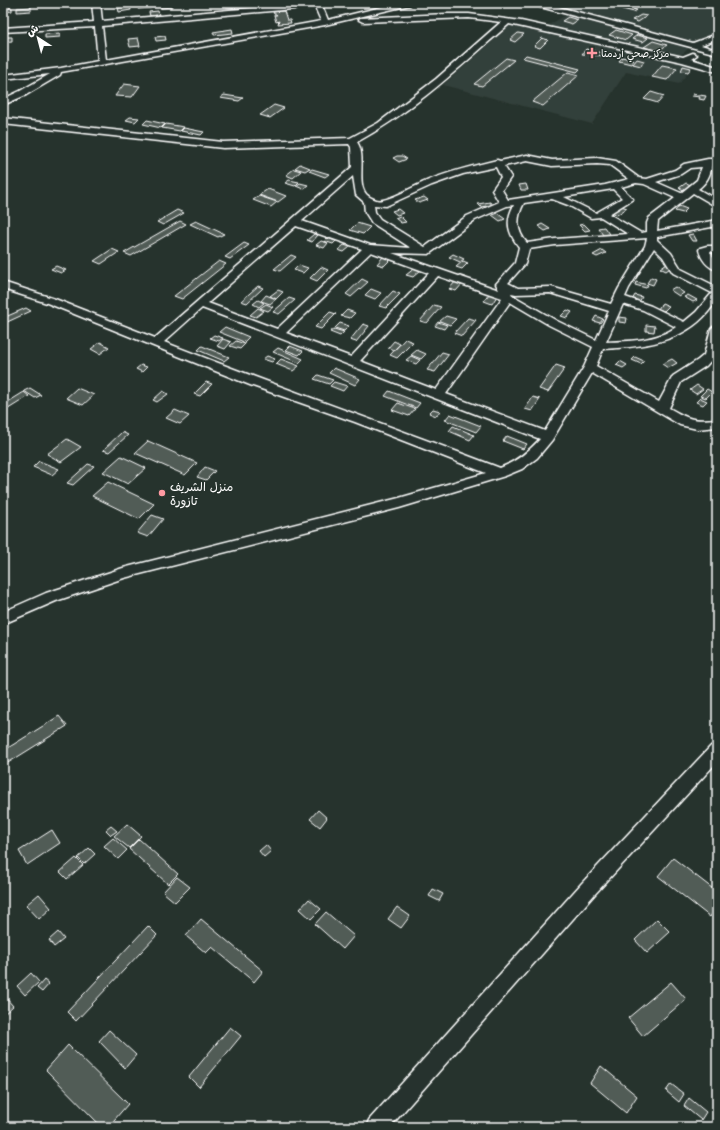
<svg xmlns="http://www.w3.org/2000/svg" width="720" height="1130" viewBox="0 0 720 1130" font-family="Mali,'Playpen Sans Arabic',sans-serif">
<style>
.built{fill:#333f3a}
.building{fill:#515c57;stroke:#fff}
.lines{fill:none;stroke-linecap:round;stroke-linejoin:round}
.street-casing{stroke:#fff;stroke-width:3}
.street{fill:#26332d;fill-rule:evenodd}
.poi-dot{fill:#ff9aa2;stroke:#26332d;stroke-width:1.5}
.labels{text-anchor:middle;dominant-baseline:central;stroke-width:3;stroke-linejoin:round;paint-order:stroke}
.far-poi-label{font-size:10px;fill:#fff;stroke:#26332d;text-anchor:start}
.poi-label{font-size:12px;fill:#fff;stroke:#26332d;text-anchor:start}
</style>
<rect width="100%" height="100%" fill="#26332d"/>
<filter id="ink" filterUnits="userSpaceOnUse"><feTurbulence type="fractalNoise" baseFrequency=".025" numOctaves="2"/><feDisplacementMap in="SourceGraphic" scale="8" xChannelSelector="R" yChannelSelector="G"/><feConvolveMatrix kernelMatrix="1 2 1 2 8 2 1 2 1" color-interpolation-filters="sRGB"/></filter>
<g filter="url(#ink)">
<g class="built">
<path d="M549 3H717V33L689 44Z"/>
<path d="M566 15 689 48 678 58 547 26Z"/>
<path d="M509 24 694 65 679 84 626 72 592 124 443 85 493 41Z"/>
</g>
<g class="building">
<path d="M171 3 172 7 161 8 160 4Z"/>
<path d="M631 3H642L633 9 637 10 634 12 622 9Z"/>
<path d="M150 4 151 8 138 9V5Z"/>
<path d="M130 6 131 10 119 12 118 8Z"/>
<path d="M31 7V11L17 12V8Z"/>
<path d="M3 8H12V11L3 12Z"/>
<path d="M158 11 159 15 150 16 149 12Z"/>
<path d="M284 11 287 20H290L291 23 278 24 279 21 276 22 274 15H277L276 14H274L273 12Z"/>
<path d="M641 15 647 16 638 22 632 20Z"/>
<path d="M568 17 578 20 572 24 562 21Z"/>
<path d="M232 29 233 33 214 35 213 32Z"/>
<path d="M616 30 632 35 626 40 609 35Z"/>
<path d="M60 33V37L45 38V34Z"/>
<path d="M518 33 524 34 515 42 510 40Z"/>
<path d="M637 35 648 38 643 42 632 39Z"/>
<path d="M165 36 166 40 156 41 155 37Z"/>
<path d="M3 37H12V41L3 42Z"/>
<path d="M138 38 140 46 130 47 128 39Z"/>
<path d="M542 38 548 40 540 48 534 46Z"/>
<path d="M653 41 667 45 658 51 644 47Z"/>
<path d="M586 49 606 54 604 56 582 54Z"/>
<path d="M526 55 580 69 577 72 523 58Z"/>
<path d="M622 57 634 60 631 64 619 61Z"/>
<path d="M506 58 514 60 482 86 474 84Z"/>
<path d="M637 59 644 61 641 66 633 64Z"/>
<path d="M662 65 677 68 667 80 652 77Z"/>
<path d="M683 66 691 68 688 72 681 71Z"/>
<path d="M568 72 579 75 543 106 532 102Z"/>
<path d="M124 84 140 86 132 97 115 96Z"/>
<path d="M651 92 664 96 658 103 644 99Z"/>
<path d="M693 94 706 96 704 100 699 99 700 97 692 96Z"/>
<path d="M224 95 243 98 239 101 220 98Z"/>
<path d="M274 105 284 108 270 118 260 115Z"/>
<path d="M130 117 139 118 135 122 126 120Z"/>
<path d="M147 120 165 124 161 128 143 124Z"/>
<path d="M166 124 184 127 180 131 162 128Z"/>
<path d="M184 128 204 132 201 135 181 131Z"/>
<path d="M397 156H402L407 159 399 162 393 158Z"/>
<path d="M300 164 310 168 305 171 295 168Z"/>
<path d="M294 169 301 171 293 178 286 175Z"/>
<path d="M312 169 329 174 325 177 309 171Z"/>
<path d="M289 180 299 182 295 186 285 183Z"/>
<path d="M300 183 308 185 303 189 296 186Z"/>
<path d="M686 183 691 185 684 190 679 188Z"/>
<path d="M526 184 528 190H521L519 185Z"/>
<path d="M268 189 286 196 278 202 259 195Z"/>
<path d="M259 196 277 202 271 207 253 200Z"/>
<path d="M424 197 428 200 419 203 415 200Z"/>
<path d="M490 202 492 205 481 207 478 204Z"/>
<path d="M621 206 627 208 617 215 612 212Z"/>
<path d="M679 206 687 209 683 213 675 211Z"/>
<path d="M398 209 403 213 397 215 392 211Z"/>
<path d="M177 210 184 213 163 225 157 222Z"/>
<path d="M497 213 505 219 500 221 492 215Z"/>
<path d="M400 216 406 222 401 223 395 218Z"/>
<path d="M180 221 186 224 131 256 124 253Z"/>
<path d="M196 221 224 234 218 237 190 224Z"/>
<path d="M357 223 370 227 363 234 350 230Z"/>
<path d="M542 224 550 229 545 231 538 226Z"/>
<path d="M584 224 590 230 585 231 579 225Z"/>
<path d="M604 227 609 234 603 235 598 228Z"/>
<path d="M314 234 318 235 312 242 307 240Z"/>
<path d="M693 234 697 241H692L688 235Z"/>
<path d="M327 238 336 241 333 244 324 241Z"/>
<path d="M321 241 328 243 324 248 316 245Z"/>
<path d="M244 243 249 245 230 259 225 257Z"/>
<path d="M344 245 350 247 344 252 338 250Z"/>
<path d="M112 249 119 252 101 264 94 261Z"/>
<path d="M602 250 606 253 597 257 593 255Z"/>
<path d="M453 254 464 259 460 262 449 257Z"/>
<path d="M291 255 296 257 280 271 274 269Z"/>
<path d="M383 257 391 259 384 266 377 264Z"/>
<path d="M219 261 226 264 182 299 174 296Z"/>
<path d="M463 261 468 263 462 269 456 267Z"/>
<path d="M667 263 673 266 666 271 660 268Z"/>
<path d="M299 265 308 268 303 273 294 270Z"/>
<path d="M56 266 66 270 61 273 51 269Z"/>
<path d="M321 267 328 270 317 281 310 278Z"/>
<path d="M415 268 421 270 413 277 406 275Z"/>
<path d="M651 277 656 279 653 285 647 283Z"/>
<path d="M362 279 368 282 351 297 346 294Z"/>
<path d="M456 281 463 283 456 291 449 289Z"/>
<path d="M636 282 648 285 646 288 635 285Z"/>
<path d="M258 286 263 288 247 303 241 301Z"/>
<path d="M675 287 684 293 679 296 670 290Z"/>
<path d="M371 289 381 293 375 299 365 295Z"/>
<path d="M278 290 283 292 276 299 270 296Z"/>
<path d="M393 291 400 294 386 308 379 306Z"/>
<path d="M489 294 497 296 492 304 484 301Z"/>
<path d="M266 295 276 299 270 304 261 301Z"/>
<path d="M635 295 642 297 639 302 632 300Z"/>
<path d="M688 295 697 300 693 302 684 297Z"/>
<path d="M289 298 295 300 279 314 273 312Z"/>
<path d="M258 300 264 303 259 307 253 304Z"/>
<path d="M662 303 669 306 664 311 658 309Z"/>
<path d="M266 304 273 307 268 311 260 308Z"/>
<path d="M434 305 441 307 427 323 420 321Z"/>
<path d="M26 308 31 311 3 324V318Z"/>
<path d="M258 308 264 311 256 317 250 315Z"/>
<path d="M347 310 355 313 350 318 341 316Z"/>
<path d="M567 310 572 312 567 318 561 316Z"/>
<path d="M330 312 336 314 321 329 315 327Z"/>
<path d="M446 316 456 319 450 325 440 321Z"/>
<path d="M596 316 603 319 600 323 593 321Z"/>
<path d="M619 317 627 318 626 323 619 322Z"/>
<path d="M468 318 476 320 462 336 454 333Z"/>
<path d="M438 322 447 325 444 329 435 326Z"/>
<path d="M340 323 349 326 344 331 335 328Z"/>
<path d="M363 324 369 326 356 342 350 340Z"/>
<path d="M646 325 655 326 654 332 646 331Z"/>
<path d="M225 327 249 337 244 342 219 332Z"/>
<path d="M334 329 344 332 340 336 330 332Z"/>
<path d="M214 335 223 338 219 341 210 338Z"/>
<path d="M223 339 231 342 225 349 217 346Z"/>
<path d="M405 339 413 342 397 358 390 355Z"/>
<path d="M236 341 245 344 240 349 230 346Z"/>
<path d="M394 341 400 344 394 350 388 348Z"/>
<path d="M100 342 109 347 100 354 91 349Z"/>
<path d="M202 346 229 357 224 361 198 350Z"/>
<path d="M290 346 303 351 299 355 286 350Z"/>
<path d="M278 348 303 359 299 363 273 352Z"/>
<path d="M417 350 426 354 421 359 411 355Z"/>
<path d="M442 352 449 354 435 372 427 370Z"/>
<path d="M267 356 275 359 272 362 263 359Z"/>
<path d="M411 356 420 360 416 364 406 360Z"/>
<path d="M635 357 644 361 641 364 632 360Z"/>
<path d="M281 359 299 366 293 371 276 364Z"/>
<path d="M672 359 677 363 668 368 662 364Z"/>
<path d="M620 361 627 365 623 368 616 365Z"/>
<path d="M141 365 147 367 142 372 136 369Z"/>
<path d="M556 365 565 368 548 392 539 389Z"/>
<path d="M334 368 360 379 355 385 329 373Z"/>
<path d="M318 375 333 380 329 384 314 379Z"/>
<path d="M206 382 212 384 200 396 194 394Z"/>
<path d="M334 382 347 386 343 391 330 386Z"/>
<path d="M697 385 703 389 696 394 690 390Z"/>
<path d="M30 388 41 395 35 398 24 391Z"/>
<path d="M77 388 94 395 83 405 66 398Z"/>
<path d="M707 389 712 392 706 398 700 396Z"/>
<path d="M163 391 168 394 157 402 153 400Z"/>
<path d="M389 391 420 403 416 408 385 396Z"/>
<path d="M24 392 29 396 5 411 3 410V405Z"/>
<path d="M533 397 540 399 532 411 525 409Z"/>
<path d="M700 398 707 401 703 405 696 402Z"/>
<path d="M398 403 415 409 409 416 392 410Z"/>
<path d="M433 409 440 411 436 416 429 413Z"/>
<path d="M175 410 189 416 180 424 166 418Z"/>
<path d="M450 414 481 426 476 432 445 420Z"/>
<path d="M453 426 474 435 470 440 449 431Z"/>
<path d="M122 432 128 435 109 452 103 450Z"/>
<path d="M507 436 527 444 523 449 503 441Z"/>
<path d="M67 439 81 447 61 462 47 454Z"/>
<path d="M148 441 197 463 185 475 135 453Z"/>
<path d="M121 456 146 468 128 484 103 472Z"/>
<path d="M39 461 59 469 52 475 33 467Z"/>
<path d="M88 464 94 466 73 485 67 483Z"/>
<path d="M205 467 215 471 206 480 197 477Z"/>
<path d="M108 482 154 504 139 519 92 496Z"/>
<path d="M152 515 163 519 148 537 137 533Z"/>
<path d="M59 716 67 726 3 766V751Z"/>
<path d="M318 810 327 818 320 827 310 819Z"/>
<path d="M127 824 141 836 129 848 114 836Z"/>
<path d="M111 826 117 831 111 835 106 830Z"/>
<path d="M52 830 60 843 27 865 19 851Z"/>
<path d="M113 838 127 850 118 859 104 846Z"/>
<path d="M139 839 178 874 168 884 129 849Z"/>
<path d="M266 845 271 851 264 857 259 851Z"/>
<path d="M89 848 95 854 84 864 78 858Z"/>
<path d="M76 858 83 865 67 879 60 872Z"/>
<path d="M673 858 717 892V907L710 917 658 876Z"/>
<path d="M177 877 190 887 175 902 163 892Z"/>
<path d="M433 889 443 894 439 901 429 896Z"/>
<path d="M39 894 51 908 39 919 26 905Z"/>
<path d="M309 899 321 909 311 919 300 909Z"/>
<path d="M397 907 410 916 401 928 388 919Z"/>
<path d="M326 912 354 936 343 949 315 924Z"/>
<path d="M201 919 263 971 254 982 212 947 206 953 186 936Z"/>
<path d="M657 919 670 932 647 953 635 940Z"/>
<path d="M148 926 157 935 76 1021 67 1012Z"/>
<path d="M58 932 64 939 54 947 49 940Z"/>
<path d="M31 973 39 982 25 995 17 986Z"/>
<path d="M44 980 49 984 42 992 37 988Z"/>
<path d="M671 982 686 999 643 1036 628 1018Z"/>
<path d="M5 997 13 1006 3 1015V999Z"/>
<path d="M230 1027 241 1036 199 1087 189 1077Z"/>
<path d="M109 1030 136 1055 125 1068 99 1041Z"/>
<path d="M68 1045 128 1104 108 1127H102L46 1070Z"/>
<path d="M601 1066 637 1096 626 1113 590 1083Z"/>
<path d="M671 1084 684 1094 679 1102 666 1091Z"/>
<path d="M689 1098 706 1112 701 1120 684 1106Z"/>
</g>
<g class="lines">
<defs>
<g id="street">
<path d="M92 3H100L102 21 264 7 262 3H270L271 6 321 3 328 20 398 3H411L410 5 325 25 61 72 60 75 26 95 3 105V99L20 91 50 74 3 79V75L61 68 98 61 95 27 3 32V28L94 22ZM315 7 321 21 106 60 102 26Z"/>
<path d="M532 3H544L693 43 717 34V39L701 45 717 50V54L533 5Z"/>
<path d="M447 14H469L521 21 683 57 693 53 697 55 691 59 717 67V72L682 62 509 24C461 66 414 111 357 142 367 156 356 182 366 194 370 198 378 202 383 200 394 198 413 187 424 182 447 172 473 166 497 160L500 161 527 155 552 160 597 158 616 161 639 178 647 179 675 170 684 164 708 159H717V165H712C710 176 707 182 698 189L717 200V207L693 193 658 221 657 231 717 220V226L657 237V240L671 253 681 269 717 287C717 291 718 296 717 299 716 303 711 308 708 312 682 343 641 347 603 349L596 366 659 402 673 376 698 360 704 355 711 329 713 327 717 326V348L715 356 706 366 681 382 669 408C690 420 693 421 717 419V427L697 429 680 425 592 373 552 440 537 458 522 469 505 476 399 508 124 578 56 601 3 624V612L46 593 123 568 399 498 486 473 355 422 250 385 47 303 3 289V282L55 299 155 338 352 167 351 147 349 144 223 148 3 124V118L223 142 350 138 378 123 436 79 501 22 469 18 363 22 359 20 360 18ZM527 161 552 166 597 164 610 165 629 179 605 185 508 200 502 190 511 177 504 166ZM496 167 501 177 492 190 499 202 467 216 425 247 380 219 375 212 374 205 386 206 432 185 463 174ZM702 167 697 180 681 193 656 182 681 174 690 168ZM353 176 356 195 364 202 365 212 372 223 411 248 370 245 302 221ZM636 183 644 184 675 198 649 218 647 223V232L641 233 609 214 633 199 621 187ZM613 189 622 198 596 213 564 197ZM552 199 568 205 591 218 601 217 628 234 555 239 527 243C516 230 516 218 524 203ZM514 205C505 221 508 233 519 247L515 263 496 284 499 290 392 253 429 254 475 220 507 206ZM296 226 362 249 277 329 208 303ZM647 238 645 246 619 288 611 304 551 287 518 288 508 283 525 264 529 249 555 245ZM654 248 663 257 673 273 712 293 696 312 684 322 651 306 625 297 629 288ZM371 252 429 273 351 357 286 333ZM438 276 502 298 436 390 360 361ZM511 293 516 294 550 293 609 311 596 340 557 321 512 295ZM510 302 549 325 593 347 584 367 545 431 446 394ZM623 304 643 310 676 327C657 341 629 341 606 342ZM202 308 540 439C528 452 517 461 500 468 388 425 275 386 164 342Z"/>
<path d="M707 246H717V252H710L717 262V270C708 268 701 259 699 250L700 248Z"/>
<path d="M717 744V762L594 895 390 1127H366L369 1120 582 883 711 746Z"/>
</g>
</defs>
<use href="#street" class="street-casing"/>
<use href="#street" class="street"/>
</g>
</g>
<g class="poi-dot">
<path d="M590 47h4v4h4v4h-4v4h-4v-4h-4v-4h4z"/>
<circle cx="162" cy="493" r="4"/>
</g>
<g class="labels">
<g class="far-poi-label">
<text x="601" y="53">مركز صحي أردمتا</text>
</g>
<g class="poi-label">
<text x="170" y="486">منزل الشريف<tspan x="170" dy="14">تازورة</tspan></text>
</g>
</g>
<rect width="720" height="1130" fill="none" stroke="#26332d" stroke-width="16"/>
<rect x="8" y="8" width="704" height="1114" fill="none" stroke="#fff" stroke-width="1.5" filter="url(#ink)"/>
<g transform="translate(38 38) rotate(324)" stroke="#26332d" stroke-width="3" paint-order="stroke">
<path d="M0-3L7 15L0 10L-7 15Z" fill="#ffffff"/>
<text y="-6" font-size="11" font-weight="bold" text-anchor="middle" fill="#ffffff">ش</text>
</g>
</svg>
